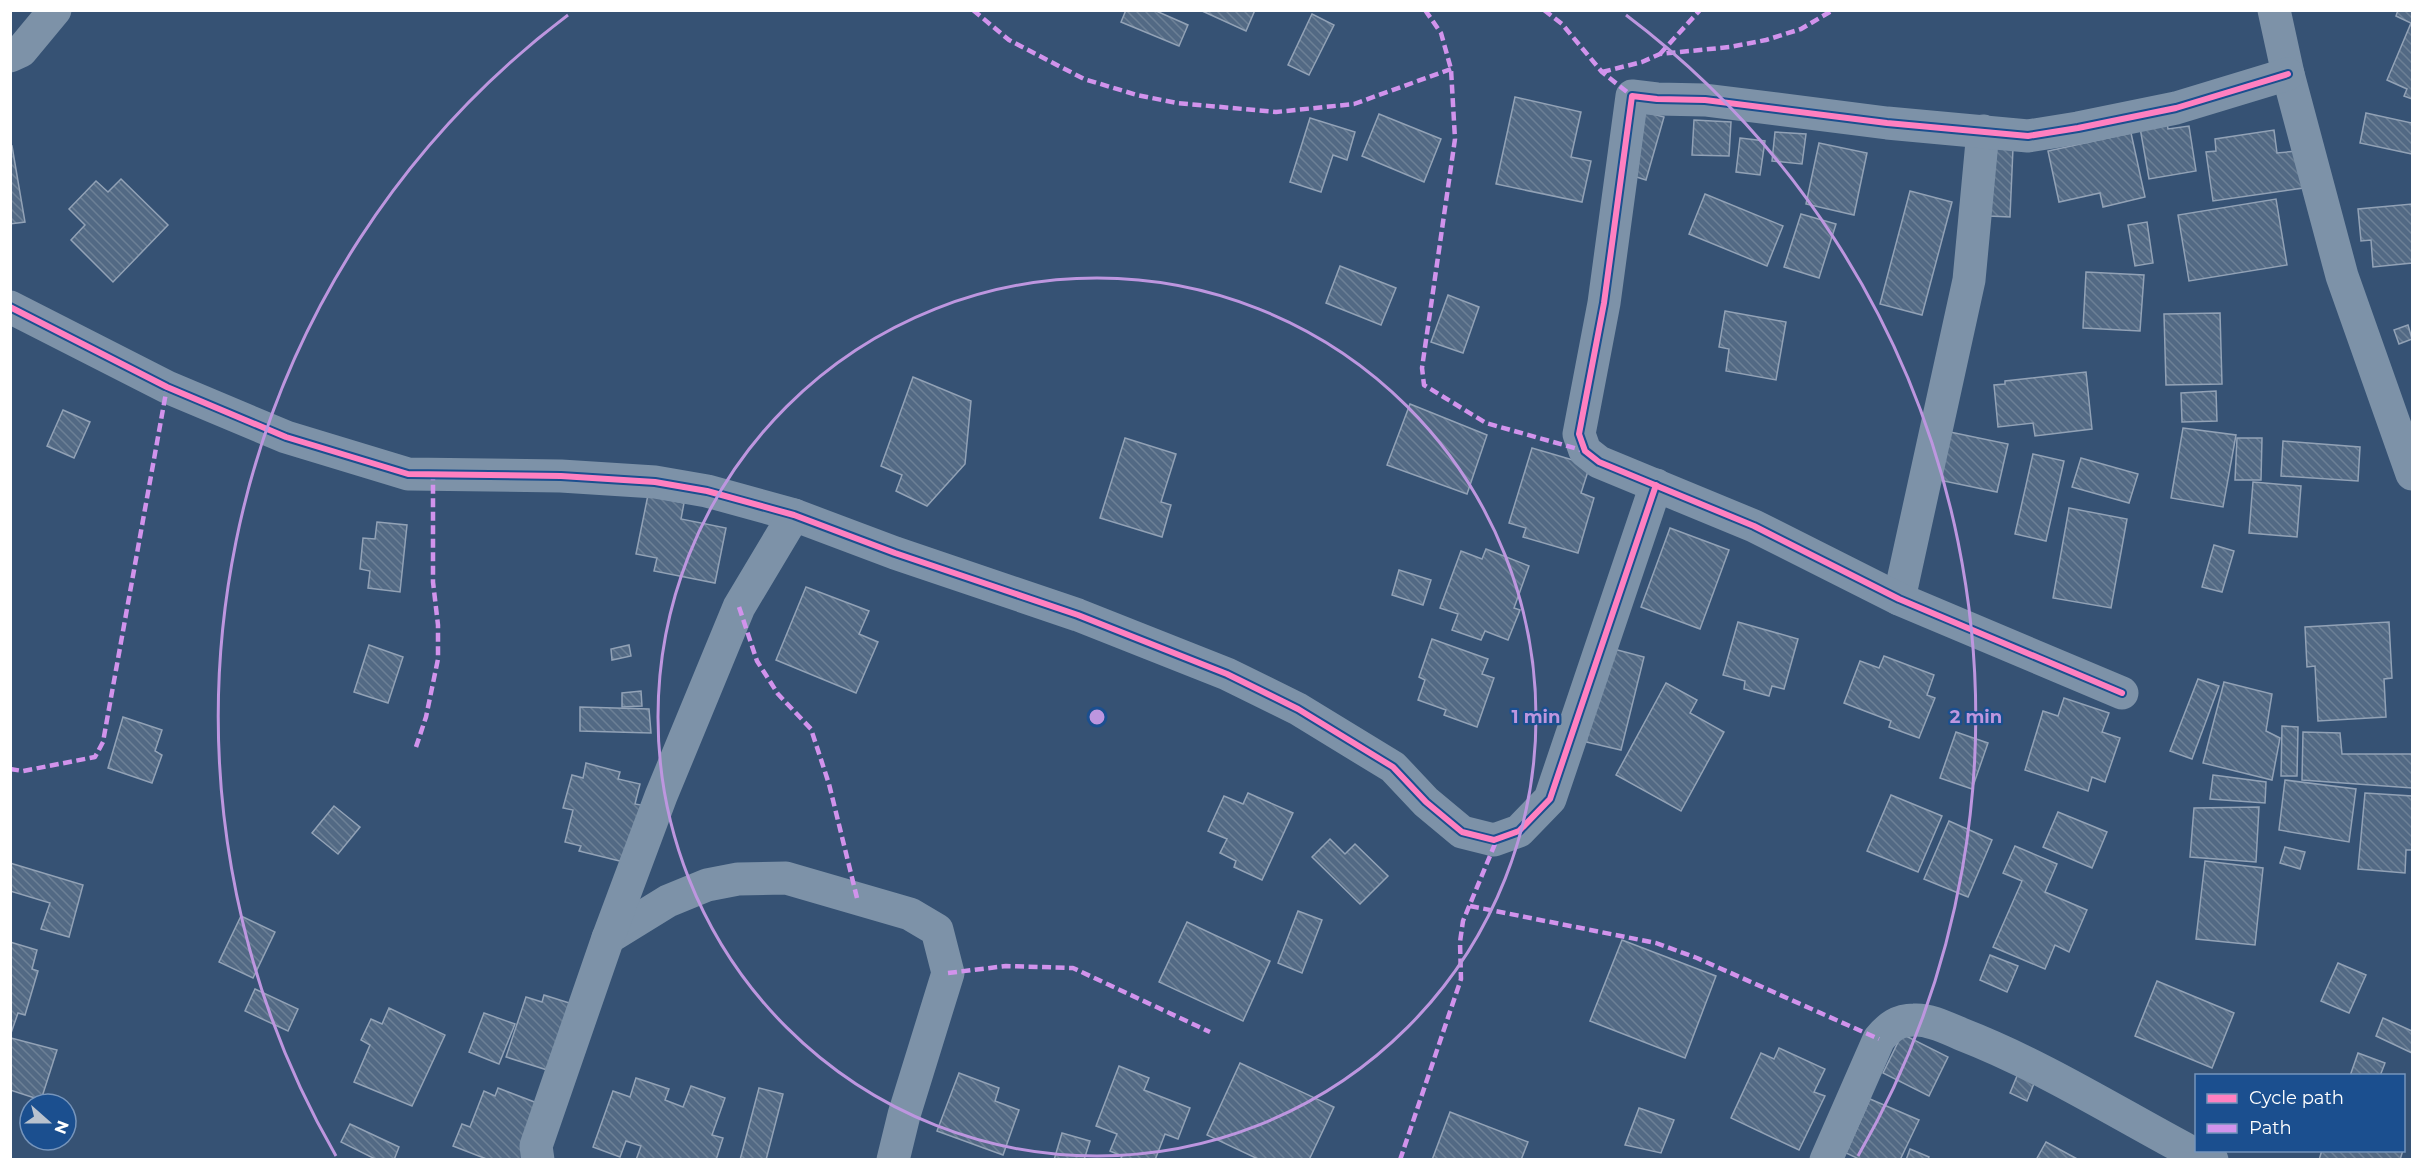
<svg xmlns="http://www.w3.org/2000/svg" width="2423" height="1170" viewBox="0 0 2423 1170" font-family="Montserrat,sans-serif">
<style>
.building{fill:url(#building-back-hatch);stroke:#92a2b6;stroke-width:1.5}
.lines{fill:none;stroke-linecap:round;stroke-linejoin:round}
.minor{stroke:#7d92a8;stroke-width:33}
.quiet{stroke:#d193ec;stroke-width:4.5;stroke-dasharray:9 4.5;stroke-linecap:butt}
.cycleway-casing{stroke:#1b4f8f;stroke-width:10}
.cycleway{stroke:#ff80c0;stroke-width:6}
.ring{fill:none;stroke:#bd96df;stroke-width:3}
.centre{fill:#bd96df;stroke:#1b4f8f;stroke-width:3}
.ring-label{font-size:18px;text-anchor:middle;font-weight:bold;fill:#bd96df;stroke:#1b4f8f;stroke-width:4.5;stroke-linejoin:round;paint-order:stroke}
</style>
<defs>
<pattern id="building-back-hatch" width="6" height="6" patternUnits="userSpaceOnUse" patternTransform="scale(1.5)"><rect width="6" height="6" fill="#526984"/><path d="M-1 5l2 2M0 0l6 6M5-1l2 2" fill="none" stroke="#6c8096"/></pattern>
</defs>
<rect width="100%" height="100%" fill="#365274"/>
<g class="building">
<path d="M1126 10H1154L1188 25 1179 46 1121 22Z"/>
<path d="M1200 10H1255L1246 31Z"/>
<path d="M2398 10H2412V99L2404 96 2407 89 2387 80 2411 23 2396 16Z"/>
<path d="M1312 14 1334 25 1309 75 1288 65Z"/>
<path d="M1515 97 1581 112 1571 157 1591 161 1582 202 1496 184Z"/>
<path d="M1645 112 1664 117 1646 180 1627 174Z"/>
<path d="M2366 113 2412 123V154L2360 143Z"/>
<path d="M1379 114 1441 139 1424 182 1362 156Z"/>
<path d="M2166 117 2168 129 2189 126 2196 171 2149 179 2139 122Z"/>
<path d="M1310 118 1355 132 1347 160 1333 155 1321 192 1290 182Z"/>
<path d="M1694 120 1731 122 1729 156 1692 155Z"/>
<path d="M2274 130 2277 153 2297 151 2303 188 2213 201 2206 152 2216 151 2215 139Z"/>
<path d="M1775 132 1806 134 1802 164 1772 161Z"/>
<path d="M2131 133 2145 197 2103 207 2100 193 2059 202 2048 151Z"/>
<path d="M1740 138 1765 141 1760 175 1736 172Z"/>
<path d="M1819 143 1867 153 1854 215 1806 204Z"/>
<path d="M12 146 25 222 10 224V147Z"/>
<path d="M1992 147 2013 148 2010 217 1989 216Z"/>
<path d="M121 179 168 225 113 282 71 240 85 225 69 209 96 181 108 192Z"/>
<path d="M1910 191 1952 202 1922 315 1880 304Z"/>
<path d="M1705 194 1783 226 1767 266 1689 234Z"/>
<path d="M2276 199 2287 265 2189 281 2178 215Z"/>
<path d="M2412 204V263L2373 267 2371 240 2361 241 2358 209Z"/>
<path d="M1801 214 1836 224 1819 278 1784 267Z"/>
<path d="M2147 222 2153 263 2135 266 2128 225Z"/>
<path d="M1340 266 1396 288 1381 325 1326 303Z"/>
<path d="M2086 272 2144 275 2140 331 2083 328Z"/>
<path d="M1448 295 1479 307 1463 353 1431 342Z"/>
<path d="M1725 311 1786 322 1776 380 1726 371 1729 349 1719 347Z"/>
<path d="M2220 313 2222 384 2166 385 2164 314Z"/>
<path d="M2408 325 2412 339 2399 344 2394 330Z"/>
<path d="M2086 372 2092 429 2035 436 2033 423 1998 427 1994 385 2005 384V381Z"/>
<path d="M913 377 971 401 965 464 927 506 896 491 902 475 881 466Z"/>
<path d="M2216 391 2217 421 2182 422 2181 393Z"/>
<path d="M1410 404 1487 435 1467 494 1387 465Z"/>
<path d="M63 410 90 422 74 458 47 446Z"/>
<path d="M2183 428 2236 435 2223 507 2171 498Z"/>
<path d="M1950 432 2008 444 1997 492 1939 480Z"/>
<path d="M1125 438 1176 454 1161 502 1171 505 1162 537 1100 518Z"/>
<path d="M2237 438H2262L2261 480H2235Z"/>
<path d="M2283 441 2360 447 2358 481 2281 476Z"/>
<path d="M1532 448 1590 465 1581 493 1594 498 1578 553 1523 537 1526 528 1509 523Z"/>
<path d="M2033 454 2064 461 2046 541 2015 534Z"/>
<path d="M2081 458 2138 474 2129 503 2072 487Z"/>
<path d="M2253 482 2301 486 2297 537 2249 533Z"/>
<path d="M648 495 684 503 681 519 726 528 715 583 654 571 657 558 636 554Z"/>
<path d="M2069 508 2127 519 2111 608 2053 598Z"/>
<path d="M377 522 407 525 400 592 368 588 370 571 360 569 363 538 375 539Z"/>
<path d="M1670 528 1729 550 1700 629 1641 607Z"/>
<path d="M2214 545 2234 551 2222 592 2202 587Z"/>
<path d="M1486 549 1529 566 1514 608 1520 610 1508 640 1485 631 1481 640 1452 630 1458 614 1440 608 1461 551 1482 559Z"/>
<path d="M1399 570 1431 580 1423 605 1392 595Z"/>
<path d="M806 587 869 611 859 634 878 642 856 693 776 660Z"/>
<path d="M1738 622 1798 639 1784 689 1772 686 1769 696 1744 689 1745 681 1723 675Z"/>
<path d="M2389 622 2392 678 2384 679 2386 717 2318 721 2315 666 2307 667 2305 627Z"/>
<path d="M1432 639 1488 659 1482 674 1494 678 1477 727 1444 715 1446 710 1418 700 1425 680 1419 677Z"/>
<path d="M369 645 403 657 388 703 354 692Z"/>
<path d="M629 645 631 656 612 660 611 649Z"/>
<path d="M1610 648 1644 657 1621 750 1586 742Z"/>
<path d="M1884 656 1934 675 1927 695 1935 698 1919 738 1889 727 1891 721 1844 703 1860 661 1879 668Z"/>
<path d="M2198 679 2219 686 2192 759 2170 751Z"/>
<path d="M2224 682 2272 694 2266 731 2280 738 2272 780 2203 763Z"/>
<path d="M1666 683 1697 700 1690 713 1724 732 1681 811 1616 775Z"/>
<path d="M641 691 642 706 622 707V693Z"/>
<path d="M2064 698 2109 713 2102 732 2120 738 2105 782 2092 777 2088 791 2025 770 2043 711 2058 716Z"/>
<path d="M580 707 649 709 651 733 580 731Z"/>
<path d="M123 717 162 730 155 751 162 755 152 783 108 768Z"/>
<path d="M2282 726 2298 727 2297 776H2281Z"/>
<path d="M1956 732 1988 743 1972 789 1940 778Z"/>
<path d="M2303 732 2340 733 2342 754H2412V788L2302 780Z"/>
<path d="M586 763 620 772 618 779 640 784 635 804 646 806 632 864 579 851 581 846 565 842 573 810 563 808 572 775 583 778Z"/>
<path d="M2213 775 2266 782 2265 803 2210 799Z"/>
<path d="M2285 780 2356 789 2349 842 2279 830Z"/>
<path d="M1248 793 1293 813 1262 880 1234 867 1236 861 1220 853 1227 839 1208 831 1224 796 1243 804Z"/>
<path d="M2365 793 2412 796V850H2406L2405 873 2358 869Z"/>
<path d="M1891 795 1942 816 1918 872 1867 851Z"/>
<path d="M334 806 360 827 338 854 312 833Z"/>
<path d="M2259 807 2256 862 2190 857 2194 808Z"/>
<path d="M2058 812 2107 832 2092 868 2043 847Z"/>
<path d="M1949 821 1992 840 1968 897 1924 879Z"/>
<path d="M1330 839 1345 854 1355 844 1388 876 1360 904 1312 857Z"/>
<path d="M2015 846 2057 864 2045 892 2087 910 2069 952 2055 945 2045 969 1993 947 2022 881 2003 873Z"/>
<path d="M2285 847 2305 852 2300 869 2280 863Z"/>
<path d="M2205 861 2263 868 2255 945 2196 939Z"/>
<path d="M10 863 83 885 69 937 41 929 50 903 10 891Z"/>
<path d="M1298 911 1322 920 1302 973 1278 963Z"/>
<path d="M241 916 275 932 253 978 219 962Z"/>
<path d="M1187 922 1270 961 1243 1021 1159 982Z"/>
<path d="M1622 940 1716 976 1685 1058 1590 1021Z"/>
<path d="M10 942 37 950 32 969 38 971 25 1015 18 1013 10 1036Z"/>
<path d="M1990 955 2018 966 2007 992 1980 980Z"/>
<path d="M2338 963 2366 975 2349 1013 2321 1001Z"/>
<path d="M2157 981 2234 1013 2212 1068 2135 1036Z"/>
<path d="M255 989 298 1009 288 1031 245 1011Z"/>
<path d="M544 995 582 1007 560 1074 506 1057 526 997 542 1002Z"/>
<path d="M389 1008 445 1035 412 1106 354 1082 370 1045 361 1040 371 1019 382 1024Z"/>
<path d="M484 1013 515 1024 499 1064 469 1052Z"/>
<path d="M2383 1018 2412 1031V1053L2376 1036Z"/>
<path d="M1902 1034 1948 1057 1929 1096 1883 1073Z"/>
<path d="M11 1038 57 1050 41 1100 10 1090Z"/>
<path d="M1779 1048 1825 1069 1814 1092 1825 1096 1799 1150 1731 1118 1761 1053 1774 1059Z"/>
<path d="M2358 1053 2385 1063 2380 1076H2350Z"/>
<path d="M1240 1063 1334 1107 1309 1160H1260L1207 1135Z"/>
<path d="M2022 1064 2039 1071 2027 1101 2010 1093Z"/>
<path d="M1119 1066 1149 1078 1144 1090 1190 1108 1178 1139 1165 1134 1155 1160H1120L1122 1156 1110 1151 1117 1134 1096 1126Z"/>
<path d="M959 1073 999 1088 995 1101 1019 1110 1003 1155 937 1131Z"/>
<path d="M636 1078 669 1089 665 1100 683 1107 691 1086 725 1098 712 1135 723 1138 716 1160H636L641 1146 626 1141 620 1157 593 1147 613 1091 630 1097Z"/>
<path d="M498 1088 545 1106 522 1160H489L453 1146 462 1124 470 1127 484 1091 495 1096Z"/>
<path d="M759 1088 783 1094 766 1160H740Z"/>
<path d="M1870 1099 1919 1120 1900 1160H1861L1846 1153Z"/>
<path d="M1639 1108 1674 1120 1661 1153 1625 1145Z"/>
<path d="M1450 1112 1528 1142 1521 1160H1432Z"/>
<path d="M350 1124 399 1147 394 1160H377L341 1142Z"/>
<path d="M1062 1133 1090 1141 1084 1160H1054Z"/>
<path d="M2046 1142 2079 1160H2036Z"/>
<path d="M1910 1149 1929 1157 1928 1160H1906Z"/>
<path d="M2322 1150H2403L2400 1160H2319Z"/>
</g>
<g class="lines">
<g class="minor">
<path d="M2274 10 2288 74 2342 276 2412 474"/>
<path d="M10 56 21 51 55 10"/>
<path d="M10 307 167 387 286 437 408 474 561 476 655 482 707 491 794 515 895 553 1078 615 1227 674 1298 709 1393 767 1426 802 1462 832 1494 840 1519 831 1550 799 1656 485"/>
<path d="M1899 599 1969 280 1983 131"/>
<path d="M2122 693 1899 599 1754 526 1599 462 1585 451 1579 434 1604 303 1632 96 1657 99 1705 100 1887 123 2028 136 2078 128 2176 108 2288 74"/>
<path d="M608 938 668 901 707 885 738 879 786 878 910 914 937 930 948 973 904 1115 893 1160"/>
<path d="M538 1160 536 1146 608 938 661 796 739 607 794 515"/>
<path d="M1826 1160 1879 1039C1889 1027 1898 1020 1914 1020 1930 1019 1947 1028 1961 1034 2041 1065 2114 1111 2189 1151L2212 1160"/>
</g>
<g class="quiet">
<path d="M973 10 1009 40 1084 79 1137 95 1177 103 1276 112 1354 104 1451 69"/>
<path d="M1425 10 1441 33 1451 69 1455 139 1422 368 1424 385 1486 423 1585 451"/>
<path d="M1544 10 1562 24 1602 72 1632 96"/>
<path d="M1660 54 1700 10"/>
<path d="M1602 72 1642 62 1660 54 1730 47 1766 40 1801 29 1833 10"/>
<path d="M739 607 757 661 778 694 811 729 829 784 857 898"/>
<path d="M416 747 426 717 438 659V625L433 582V476"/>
<path d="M10 769 23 771 95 757 103 742 167 387"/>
<path d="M1470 906 1656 943 1697 958 1879 1039"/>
<path d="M948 973 1006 966 1073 968 1210 1032"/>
<path d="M1400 1160 1461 979 1460 942 1463 921 1497 839"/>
</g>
<defs>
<g id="cycleway">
<path d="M10 307 167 387 286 437 408 474 561 476 655 482 707 491 794 515 895 553 1078 615 1227 674 1298 709 1393 767 1426 802 1462 832 1494 840 1519 831 1550 799 1656 485"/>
<path d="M2122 693 1899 599 1754 526 1599 462 1585 451 1579 434 1604 303 1632 96 1657 99 1705 100 1887 123 2028 136 2078 128 2176 108 2288 74"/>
</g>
</defs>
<use href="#cycleway" class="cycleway-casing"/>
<use href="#cycleway" class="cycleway"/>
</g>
<g class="ring">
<circle cx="1097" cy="717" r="439"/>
<path d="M336 1156A879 879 0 0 1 568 15M1626 15A879 879 0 0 1 1858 1156"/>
</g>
<circle cx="1097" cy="717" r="9" class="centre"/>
<g class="ring-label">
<text x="1536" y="723">1 min</text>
<text x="1976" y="723">2 min</text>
</g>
<rect width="2423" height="1170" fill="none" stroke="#ffffff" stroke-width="24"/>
<rect x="2195" y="1074" width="210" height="78" fill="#1b4f8f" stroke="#7695bc" stroke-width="1.5"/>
<rect x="2207" y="1094" width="30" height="9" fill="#ff80c0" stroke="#7695bc" stroke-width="1.5"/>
<text x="2249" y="1104" font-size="18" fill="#ffffff">Cycle path</text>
<rect x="2207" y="1124" width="30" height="9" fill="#d193ec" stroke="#7695bc" stroke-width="1.5"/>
<text x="2249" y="1134" font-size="18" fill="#ffffff">Path</text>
<g transform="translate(48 1122) rotate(111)"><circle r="28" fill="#1b4f8f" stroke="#7695bc" stroke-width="1.5"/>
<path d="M0-4.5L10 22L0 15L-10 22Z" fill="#b9c2ce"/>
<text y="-9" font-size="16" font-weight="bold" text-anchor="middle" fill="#ffffff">N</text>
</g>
</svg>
